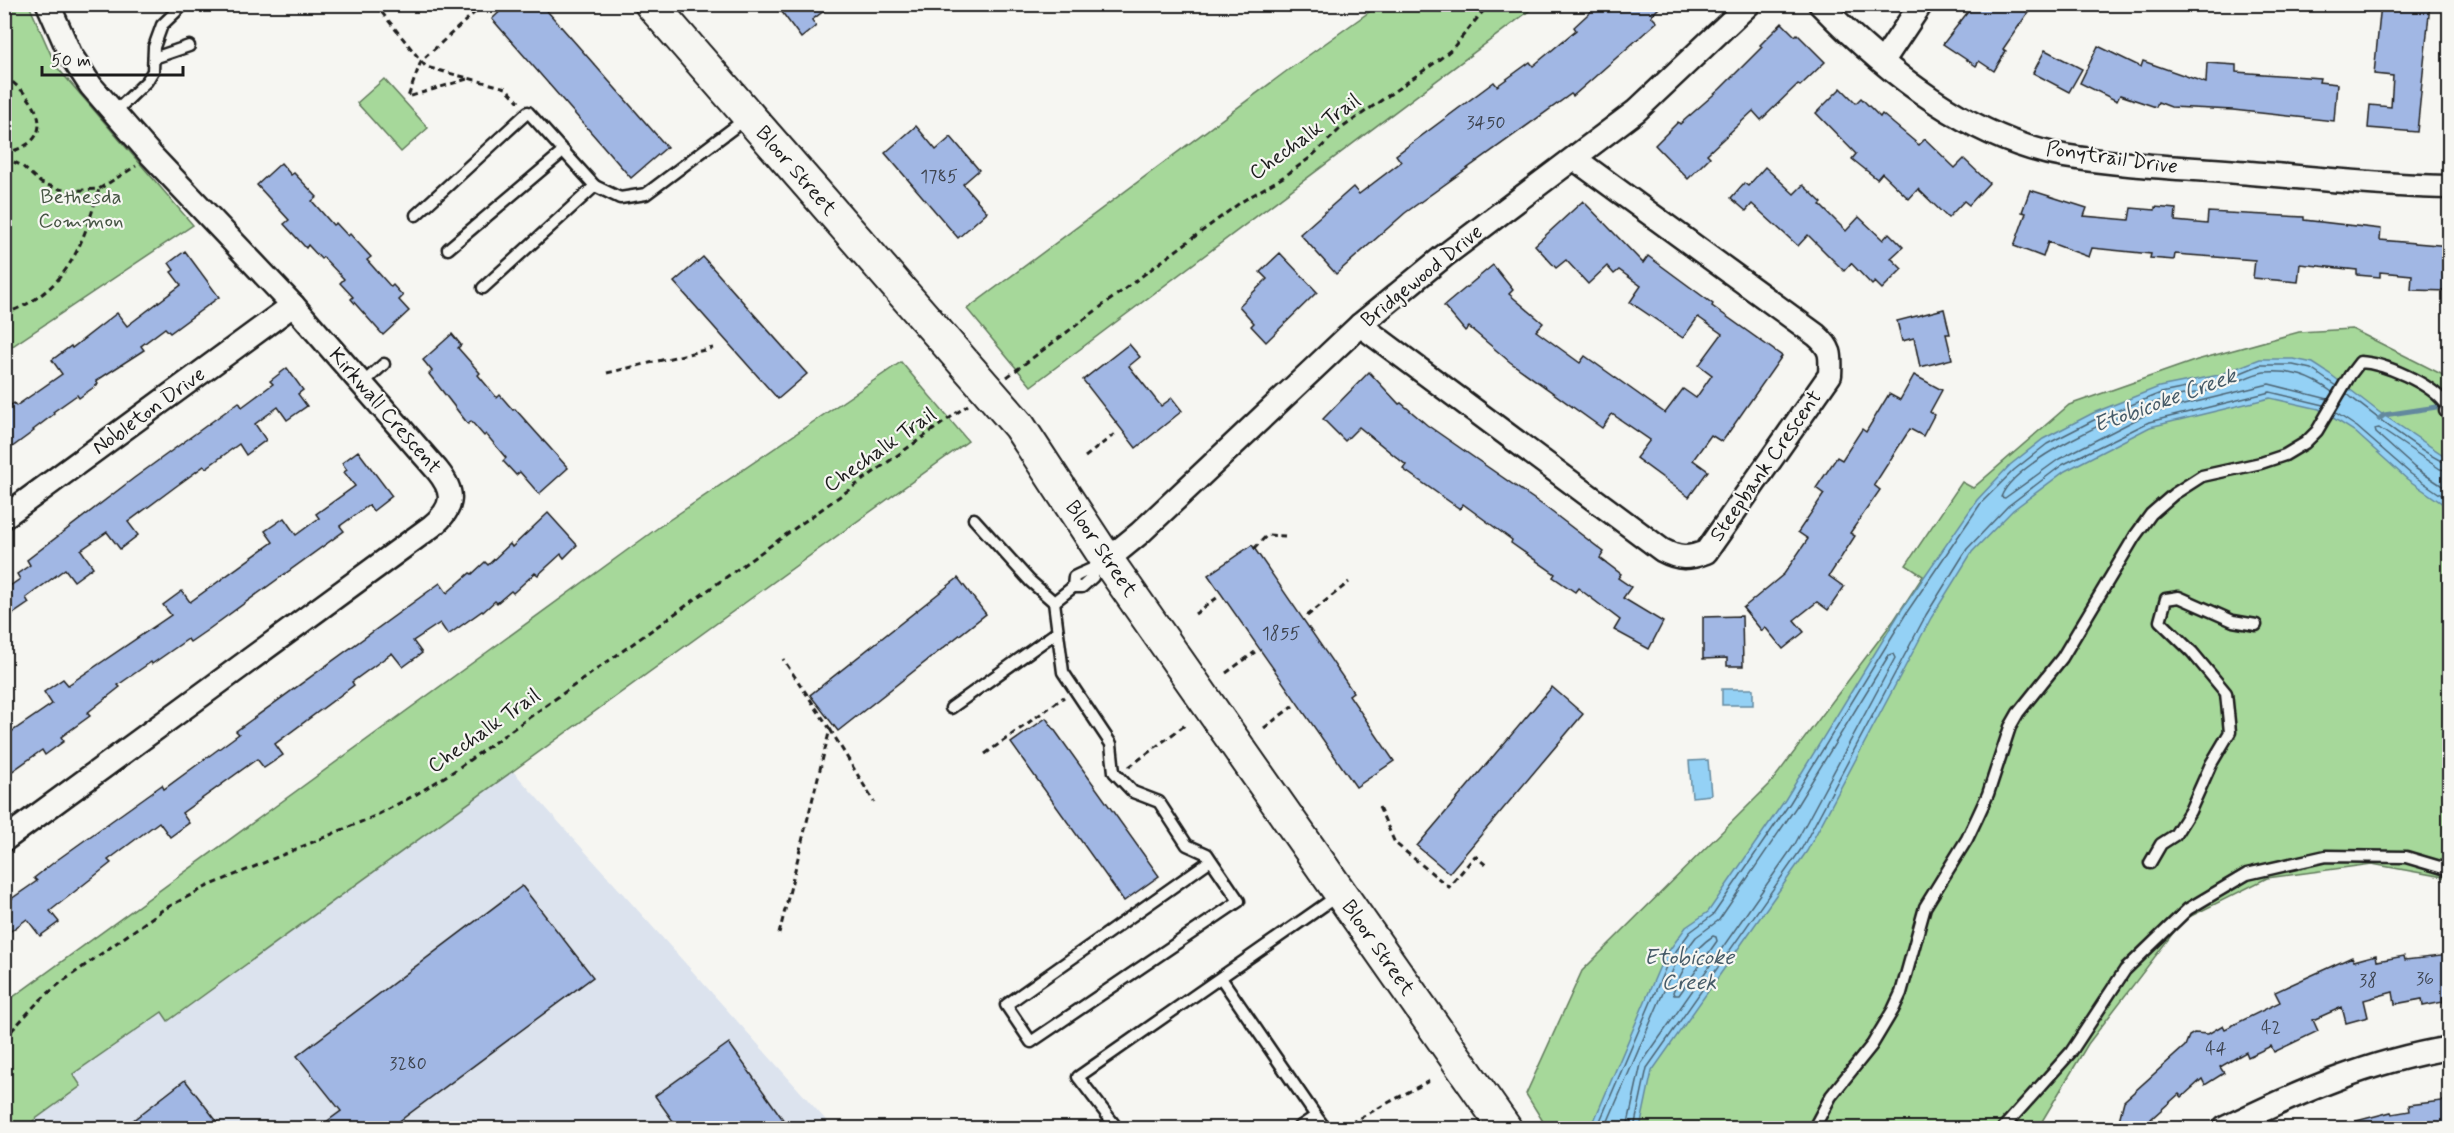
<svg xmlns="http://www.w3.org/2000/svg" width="2454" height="1133" viewBox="0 0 2454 1133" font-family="Mynerve,sans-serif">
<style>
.built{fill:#dce3ee}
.green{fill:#a6d89a;stroke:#617a5b;stroke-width:1.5}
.water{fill:#94d1f5;stroke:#64899e;stroke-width:1.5}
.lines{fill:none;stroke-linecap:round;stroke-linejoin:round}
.shore{stroke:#4c6473;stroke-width:1.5}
.stream{stroke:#64899e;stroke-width:5}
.building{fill:#a1b7e4;stroke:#1c1c1c;stroke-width:1.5}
.service-casing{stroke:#1c1c1c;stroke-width:15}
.minor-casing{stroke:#1c1c1c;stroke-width:27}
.secondary-casing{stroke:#1c1c1c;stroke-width:36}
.path{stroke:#1c1c1c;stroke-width:3;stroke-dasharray:6 4.5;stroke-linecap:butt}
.service{stroke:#f6f6f2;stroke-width:10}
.minor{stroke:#f6f6f2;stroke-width:22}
.secondary{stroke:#f6f6f2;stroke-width:32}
.labels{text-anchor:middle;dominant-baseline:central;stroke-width:4.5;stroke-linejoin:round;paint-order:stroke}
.number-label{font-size:18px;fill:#3d434e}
.street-label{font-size:21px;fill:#1c1c1c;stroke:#f6f6f2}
.park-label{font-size:21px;fill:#455442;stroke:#f6f6f2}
.water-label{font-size:22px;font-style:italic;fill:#465b68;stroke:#f6f6f2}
</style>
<rect width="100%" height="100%" fill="#f6f6f2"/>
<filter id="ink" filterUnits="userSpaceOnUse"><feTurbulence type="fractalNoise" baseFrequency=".0167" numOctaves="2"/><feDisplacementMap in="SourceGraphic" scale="12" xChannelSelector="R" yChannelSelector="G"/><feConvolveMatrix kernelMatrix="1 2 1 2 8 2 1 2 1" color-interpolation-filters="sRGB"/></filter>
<g filter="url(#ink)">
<path class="built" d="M512 770 833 1128H23L80 1086 73 1074 162 1012 169 1021Z"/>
<g class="green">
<path d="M5 4 29 5 56 66 193 225 5 351Z"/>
<path d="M1379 5H1537L1031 386 967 309 1288 70Z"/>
<path d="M384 79 428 128 401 152 357 103Z"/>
<path d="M2352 329 2449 378V878L2372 864 2267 878 2183 920 2088 1044 2038 1128H1547L1526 1094 1582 971 1770 784 1894 620 1923 576 1906 565 1962 482 1973 488 2069 405 2197 360 2299 332Z"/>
<path d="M901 362 968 441 168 1021 162 1012 73 1074 81 1086 23 1128H5V1003L659 527Z"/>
</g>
<g class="water">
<path d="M2260 359H2294L2313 363 2330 374 2379 412 2449 459V508L2407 479 2354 431 2319 409 2270 398 2150 427 2065 471 2013 510 1972 552 1931 618 1807 851 1652 1071 1640 1128H1591L1663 959 1686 927 1708 912 1785 800 1902 609 1977 500 2010 465 2043 439 2093 413 2159 387 2219 375Z"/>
<rect x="1722" y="689" width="31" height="16"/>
<path d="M1708 760 1711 795 1692 797 1689 761Z"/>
</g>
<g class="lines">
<g class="shore">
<path d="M2347 394C2365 408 2431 461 2450 464"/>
<path d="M2328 399 2269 384 2147 414 2059 459 2005 498 2001 497C2015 460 2125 411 2163 400 2182 394 2202 393 2221 388 2236 384 2250 374 2264 372 2291 370 2311 376 2332 392"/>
<path d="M2336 413 2357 427 2411 474 2450 501"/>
<path d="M2450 471 2440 469 2379 428 2375 429 2376 433 2415 468 2450 491"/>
<path d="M1713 936 1716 937 1717 941 1679 995H1674L1673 992C1682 970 1693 949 1713 936Z"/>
<path d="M1597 1128 1668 962 1690 932 1713 915 1790 803 1907 612 1981 503 2014 470 2047 444 2096 419 2161 393 2221 381 2260 365H2293L2311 369 2336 386"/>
<path d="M1605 1128 1675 965 1696 937 1719 920 1796 807 1889 655 1893 654 1895 658 1795 844 1641 1064 1627 1128"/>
<path d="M1634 1128 1647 1068 1802 848 1926 615 1967 549 2008 506 2062 465 2149 422 2270 392 2324 405"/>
</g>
<path class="stream" d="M2379 419 2384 415 2450 405"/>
</g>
<g class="building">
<path d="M508 4H541L667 147 631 178 492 19Z"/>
<path d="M776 4H833L812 20 816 26 801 38Z"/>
<path d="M1599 4H1663L1651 16 1657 22 1573 96 1571 94 1405 213 1336 274 1300 234 1353 187 1359 194 1401 162 1396 155 1494 82 1497 86 1530 62 1533 66 1576 30 1574 27Z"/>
<path d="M1974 4H2034L2003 49 2006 51 1994 71 1979 61 1976 66 1943 44Z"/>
<path d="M2381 4H2430L2417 132 2368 128 2370 105 2391 107 2393 76 2374 74Z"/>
<path d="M1782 23 1795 36 1797 34 1825 62 1800 86 1798 84 1761 120 1753 111 1707 154 1710 157 1688 179 1655 145 1678 122 1680 124 1720 89 1762 47 1760 45Z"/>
<path d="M2098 46 2141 67 2143 61 2206 83 2207 63 2236 65V72L2320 78 2319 82 2337 84 2334 121 2233 110 2171 107 2158 102 2156 107 2120 95 2117 101 2080 83Z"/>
<path d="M2045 50 2082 69 2069 92 2033 73Z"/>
<path d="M1841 88 1856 103 1861 98 1880 117 1882 114 1919 145 1925 139 1955 168 1964 159 1989 183 1969 205 1964 201 1948 218 1918 189 1909 199 1882 173 1877 179 1852 159 1856 154 1816 113Z"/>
<path d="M916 126 936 150 951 137 979 170 963 184 987 212 958 238 885 153Z"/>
<path d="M281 163 291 175 294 173 317 197 312 201 333 225 336 223 348 236 350 234 371 257 367 260 391 287 393 285 403 296 399 300 409 311 383 335 351 299 353 297 340 283 344 279 323 257 321 259 308 245 306 248 284 224 289 220 257 185Z"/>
<path d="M1765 167 1794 194 1803 185 1822 203 1820 205 1846 231 1859 217 1883 240 1889 233 1903 247 1891 258 1902 269 1882 289 1875 282 1872 285 1851 263 1844 271 1808 235 1798 246 1752 204 1746 211 1731 198 1744 183 1748 186Z"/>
<path d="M2030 190 2087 208 2084 216 2129 220 2131 208 2155 210V207L2176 209 2175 221 2207 224 2208 212 2304 217V220L2381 229 2380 240 2450 246V291L2411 290 2412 275 2380 272V277L2357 275V270L2300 264 2298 282 2253 278 2255 260 2175 254 2174 260 2150 258 2151 254 2092 248 2089 257 2048 242 2043 257 2014 246 2026 213 2022 212Z"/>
<path d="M1583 201 1643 263 1648 256 1713 304 1712 306 1782 356 1722 442 1711 435 1693 460 1708 471 1689 497 1636 458 1650 440 1612 414 1602 428 1510 362 1469 327 1465 331 1444 306 1493 265 1513 290 1509 294 1543 323 1536 331 1580 363 1585 356 1665 413 1683 389 1696 398 1712 375 1699 365 1722 334 1698 317 1683 338 1630 302 1641 286 1619 270 1614 274 1607 266 1588 284 1566 260 1556 268 1535 245Z"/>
<path d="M185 251 219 297 170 333 165 328 141 346 144 350 96 381 98 384 79 398 77 395 53 412 54 414 33 430 34 431 4 453V410L14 403 16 406 62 374 52 360 71 346 72 348 117 313 127 326 181 285 171 272 174 270 169 263Z"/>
<path d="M1280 253 1317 292 1266 342 1251 326 1254 323 1239 306 1267 279 1260 272Z"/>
<path d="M703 257 807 374 778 399 674 282Z"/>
<path d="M1944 309 1950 334H1946L1952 359 1920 367 1914 338 1902 341 1897 321Z"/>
<path d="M452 334 461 345 458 348 480 373 478 375 497 398 500 395 513 410 515 409 568 468 539 494 520 472 516 475 503 461 506 458 486 434 484 436 471 421 468 424 429 374 432 371 423 360Z"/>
<path d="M1129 344 1140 357 1129 366 1161 406 1172 398 1182 411 1136 448 1083 380Z"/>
<path d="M287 368 303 390 298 394 307 406 287 420 278 407 255 424 266 440 246 455 239 444 206 468 204 466 175 487 128 522 138 535 120 549 107 532 81 550 93 567 74 581 65 569 26 598 29 603 4 620V590L20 579 17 574 30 565 27 560 134 478 239 402 242 407 273 384 270 381Z"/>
<path d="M1369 372 1399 404 1401 403 1427 425 1544 506 1604 552 1600 558 1621 574 1618 578 1631 587 1623 598 1663 622 1649 649 1614 630 1620 620 1578 588 1575 592 1553 577 1555 574 1511 543 1512 540 1463 504 1460 509 1403 469 1406 465 1359 427 1345 441 1323 419Z"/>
<path d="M1914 375 1942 390 1930 412 1934 415 1923 436 1910 429 1874 485 1880 490 1850 533 1855 536 1829 576 1844 587 1828 610 1817 602 1794 620 1804 632 1783 649 1765 627 1762 631 1743 608 1784 574 1808 539 1798 532 1824 494 1816 488 1837 457 1842 460 1862 429 1866 432 1889 394 1900 400Z"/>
<path d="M358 451 392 496 373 511 369 505 340 526 344 531 209 629 190 642 188 639 152 664 151 662 118 685 120 687 87 713 90 716 61 737 64 741 45 755 42 750 4 777V737L52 704 44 692 63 679 68 685 171 615 163 605 182 591 190 602 273 542 265 531 284 518 296 535 319 518 316 514 355 486 344 472 347 470 342 463Z"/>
<path d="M548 513 577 545 564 558 561 554 538 575 535 573 513 593 511 591 497 603 495 601 483 612 482 611 448 635 440 623 413 641 422 653 403 667 392 653 352 682 354 685 275 744 283 755 264 768 257 759 182 813 189 823 170 837 159 822 108 860 111 863 50 911 59 922 40 936 27 919 4 936V904L37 881 34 878 57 860 162 785 164 789 205 759 239 734 236 731 440 583 447 593 470 573 472 574 485 562 488 565 510 544 512 547Z"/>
<path d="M1252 545 1353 692 1349 695 1394 761 1356 787 1208 575Z"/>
<path d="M958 578 986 614 838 731 810 695Z"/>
<path d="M1742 616 1743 666H1727V658L1703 659V617Z"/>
<path d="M1552 687 1583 714 1449 873 1417 846Z"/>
<path d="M1046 718 1159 876 1124 901 1011 743Z"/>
<path d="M522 886 593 977 390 1128H318L341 1111 297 1056Z"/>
<path d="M2376 955 2377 961 2404 956 2405 960 2450 955V996L2443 997V1002L2423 1006 2422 999 2395 1004 2393 992 2364 1000 2368 1017 2346 1023 2342 1007 2313 1020 2318 1031 2274 1052 2271 1046 2248 1057 2246 1052 2220 1067 2224 1073 2205 1085 2202 1079 2182 1097 2179 1094 2151 1119 2163 1128H2117L2124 1101 2185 1046 2189 1036 2194 1033 2208 1034 2223 1025 2225 1029 2280 1002 2275 992 2352 957 2354 961Z"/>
<path d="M729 1043 789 1128H678L655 1096Z"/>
<path d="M185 1080 222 1128H123Z"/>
<path d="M2450 1100V1128H2350V1126L2356 1123V1121L2391 1112 2392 1114 2410 1111 2409 1105Z"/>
</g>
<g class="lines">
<defs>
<g id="service">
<path d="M154 58 189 46"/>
<path d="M114 113 147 81 153 71 154 47 162 25 184 4"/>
<path d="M416 215 528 112 595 186"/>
<path d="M448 249 564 151"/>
<path d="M483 288 595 186 620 198 646 194 748 117"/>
<path d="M362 384 384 364"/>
<path d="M2445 411 2450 417"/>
<path d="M974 519 1030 581 1054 602 1073 587 1074 577C1085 571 1095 569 1104 562"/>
<path d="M1073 587H1082L1093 577 1095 569"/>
<path d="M1054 602 1063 672 1111 744 1114 772 1133 792 1159 802 1187 845 1207 854 1211 860 1239 901 1031 1042 1006 1005 1211 860"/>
<path d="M951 708 1057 632"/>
<path d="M2150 863 2161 844 2175 835 2190 811 2211 764 2230 732 2226 693 2192 652 2160 621 2166 599 2179 597 2233 621 2256 625"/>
<path d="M1221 978 1316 1116 1298 1128"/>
<path d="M1316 1116 1325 1128"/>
<path d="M1117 1128 1078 1077 1340 894"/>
<path d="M1814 1128 1831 1096 1872 1045 1893 1010 1901 993 1925 907 1967 839 1977 818 1988 794 2010 727 2018 713 2062 658 2135 536 2151 514 2174 494 2202 476 2261 463 2285 455 2305 443 2317 431 2350 375 2360 362C2384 363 2429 383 2444 402"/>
<path d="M2003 1128 2071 1052 2125 970 2188 909 2247 874 2326 856 2406 857 2450 870"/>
</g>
<g id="minor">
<path d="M1820 4C1884 70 1971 140 2064 156 2125 166 2188 168 2250 173 2316 178 2383 186 2450 187"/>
<path d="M1883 61 1921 4"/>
<path d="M1360 325 1662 550C1679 559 1688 559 1706 552L1830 375C1831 355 1832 349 1816 335L1575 159"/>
<path d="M4 517 293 305"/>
<path d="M1107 560 1140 533 1360 325 1444 256 1636 111 1749 4"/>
<path d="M4 840 432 526C455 507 455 492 437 470L293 305 151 155 91 86 70 54 48 4"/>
<path d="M2225 1128C2297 1093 2369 1061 2450 1048"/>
</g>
<path id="secondary" d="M651 4 1019 426 1107 560 1505 1128"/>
</defs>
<use href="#service" class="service-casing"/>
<use href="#minor" class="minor-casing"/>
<use href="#secondary" class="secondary-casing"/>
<g class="path">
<path d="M375 4 426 67 506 88 519 102"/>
<path d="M4 10 6 4"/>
<path d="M4 76C39 99 61 142 4 153"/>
<path d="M467 79 408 97 421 61 484 4"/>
<path d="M4 158 21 165 41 183 66 191 99 189 136 166"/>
<path d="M4 314C67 292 82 247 99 189"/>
<path d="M607 373 713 348"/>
<path d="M1007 377 1241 202 1285 176 1311 157 1339 130 1436 62 1452 49 1489 4"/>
<path d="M1085 457 1116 433"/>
<path d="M1254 549 1267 535 1285 536"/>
<path d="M1195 614 1218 597"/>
<path d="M1307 616 1349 582"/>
<path d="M1226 673 1255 652"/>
<path d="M1264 728 1293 706"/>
<path d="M830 729 874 802"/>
<path d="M985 754 1064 697"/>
<path d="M1129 767 1185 725"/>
<path d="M1379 807 1395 843 1449 887 1475 856 1486 865"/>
<path d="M779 934 830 729 783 659"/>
<path d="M4 1039 38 1002 59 984 164 909 206 887 375 816 415 795 454 771 968 405"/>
<path d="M1341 1128 1429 1081"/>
</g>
<use href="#service" class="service"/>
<use href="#minor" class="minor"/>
<use href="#secondary" class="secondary"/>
</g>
</g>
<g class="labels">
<g class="number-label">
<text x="1486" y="123">3450</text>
<text x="939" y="177">1785</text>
<text x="1281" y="634">1855</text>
<text x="2425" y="979">36</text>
<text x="2368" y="981">38</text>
<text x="2271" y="1028">42</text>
<text x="2216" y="1049">44</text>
<text x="408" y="1064">3280</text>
</g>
<g class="street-label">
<text transform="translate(1305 137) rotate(-36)">Chechalk Trail</text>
<text transform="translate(2112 158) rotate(8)">Ponytrail Drive</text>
<text transform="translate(796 171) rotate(49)">Bloor Street</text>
<text transform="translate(1422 276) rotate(-39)">Bridgewood Drive</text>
<text transform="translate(149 411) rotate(-36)">Nobleton Drive</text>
<text transform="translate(385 411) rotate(49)">Kirkwall Crescent</text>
<text transform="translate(880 450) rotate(-35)">Chechalk Trail</text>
<text transform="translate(1766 466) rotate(-55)">Steepbank Crescent</text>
<text transform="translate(1101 549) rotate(56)">Bloor Street</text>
<text transform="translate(484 731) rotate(-35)">Chechalk Trail</text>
<text transform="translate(1378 948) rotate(55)">Bloor Street</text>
</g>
<g class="park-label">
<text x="81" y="197">Bethesda<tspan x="81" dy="24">Common</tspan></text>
</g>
<g class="water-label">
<text transform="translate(2165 401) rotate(-20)">Etobicoke Creek</text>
<text x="1689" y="958">Etobicoke<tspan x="1689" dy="25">Creek</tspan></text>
</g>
</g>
<rect width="2454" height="1133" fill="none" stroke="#f6f6f2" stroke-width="24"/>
<rect x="12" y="12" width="2430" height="1109" fill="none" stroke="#1c1c1c" stroke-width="2" filter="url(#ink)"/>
<path d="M42 66v9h141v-9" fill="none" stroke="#1c1c1c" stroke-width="3"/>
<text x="51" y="66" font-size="18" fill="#1c1c1c" stroke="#f6f6f2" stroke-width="4.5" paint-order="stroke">50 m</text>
</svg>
